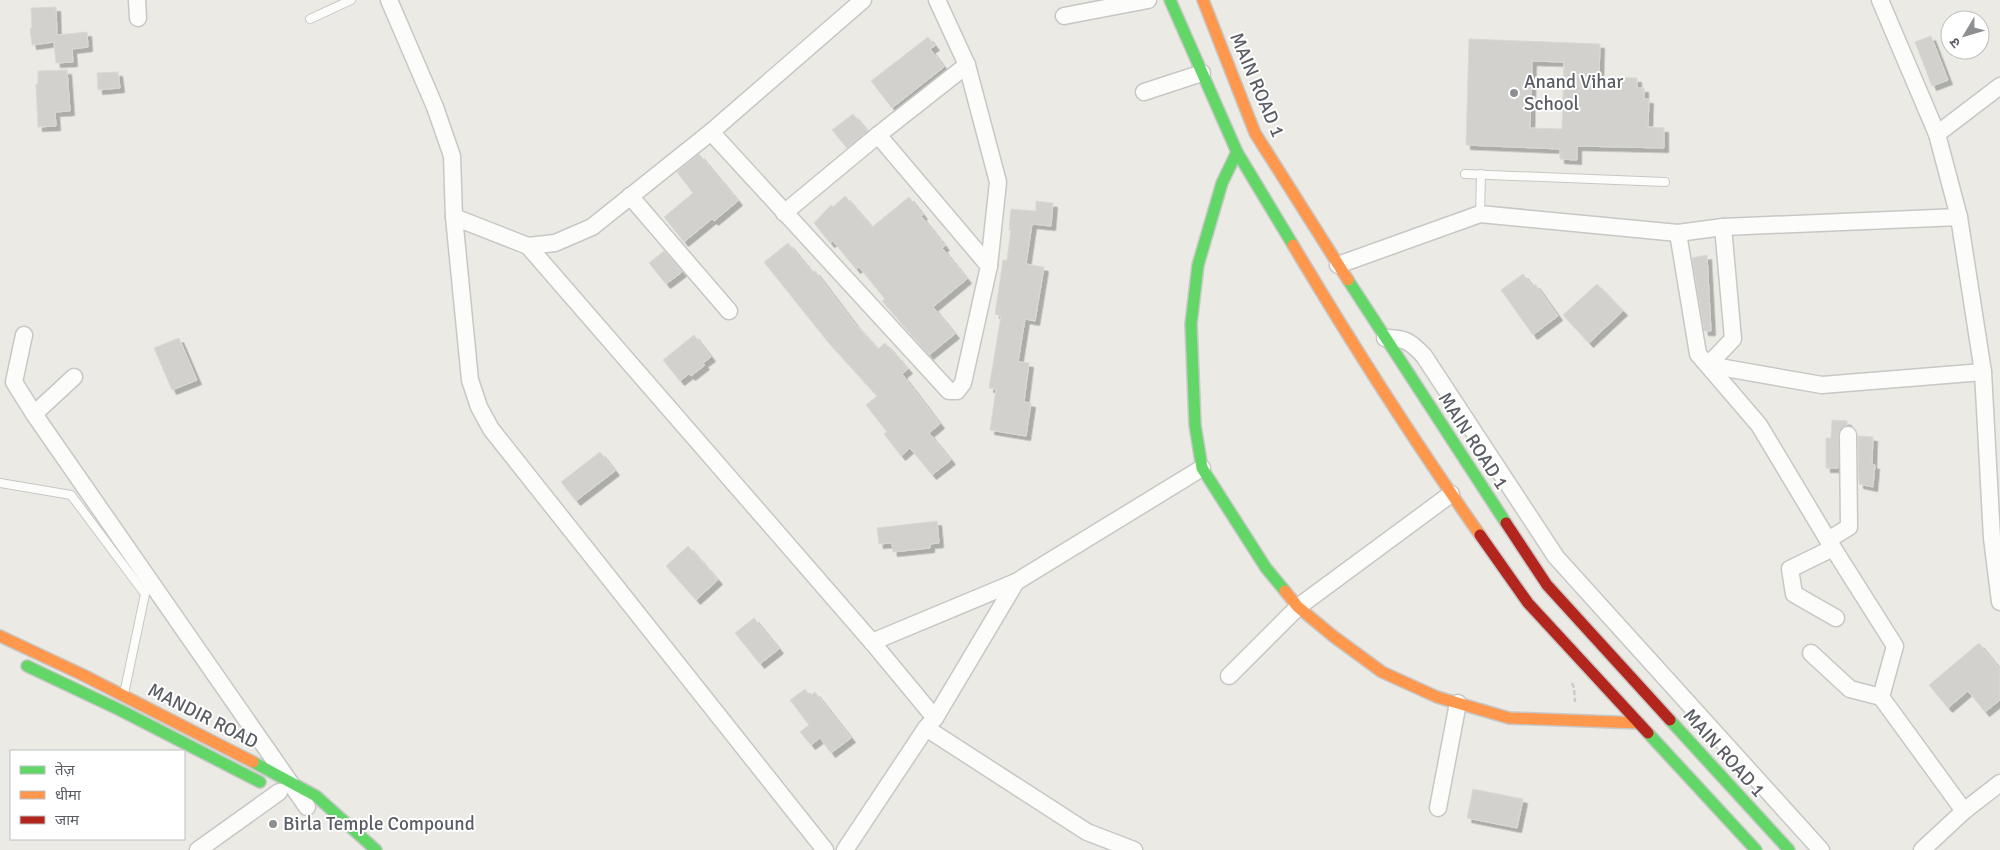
<svg xmlns="http://www.w3.org/2000/svg" width="2000" height="850" viewBox="0 0 2000 850" font-family="Signika,'Noto Sans Devanagari',sans-serif">
<style>
.building{fill:#d2d1ce;stroke:#dad9d4;fill-rule:evenodd;filter:url(#shadow)}
.lines{fill:none;stroke-linecap:round;stroke-linejoin:round}
.lane-casing{stroke:#c7c7c6;stroke-width:10}
.street-casing{stroke:#c7c7c6;stroke-width:19}
.fast-casing{stroke:#c7c8c7;stroke-width:14}
.slow-casing{stroke:#c7c8c7;stroke-width:14}
.jam-casing{stroke:#c7c8c7;stroke-width:14}
.path{stroke:#c7ccca;stroke-width:2.5;stroke-dasharray:5 2.5;stroke-linecap:butt}
.lane{stroke:#fcfcfb;stroke-width:8}
.street{stroke:#fcfcfb;stroke-width:16}
.fast{stroke:#63d668;stroke-width:11}
.slow{stroke:#ff974d;stroke-width:11}
.jam{stroke:#b3261e;stroke-width:11}
.poi-dot{fill:#8d8f91;stroke:#fff;stroke-width:2}
.labels{text-anchor:middle;dominant-baseline:central;stroke-width:4;stroke-linejoin:round;paint-order:stroke}
.poi-label{font-size:19px;fill:#5a5e64;stroke:#fff;text-anchor:start}
.street-label{font-size:19px;fill:#5a5e64;stroke:#fff}
</style>
<defs>
<filter id="shadow"><feDropShadow dx="4.5" dy="4.5" stdDeviation="0" flood-color="#0004"/></filter>
</defs>
<rect width="100%" height="100%" fill="#ebeae5"/>
<g class="building">
<path d="M56 7 57 35 87 32 88 47 72 49 73 62 56 63 54 42 32 45 30 28H32L31 8Z"/>
<path d="M1931 36 1948 80 1932 86 1915 42Z"/>
<path d="M928 37 935 46 930 49 944 67 892 108 871 81Z"/>
<path d="M1469 39 1600 44 1599 77 1637 78V88H1644V99H1649L1648 127 1664 128V148L1577 146V160L1560 159V149L1466 145ZM1532 61 1564 62 1562 129 1530 128Z"/>
<path d="M67 70 70 111 55 112 56 126 38 127 36 84H38V71Z"/>
<path d="M118 72 120 88 98 90 97 73Z"/>
<path d="M853 114 867 131 847 148 832 130Z"/>
<path d="M699 154 738 201 714 221 712 219 684 242 664 217 693 193 677 172Z"/>
<path d="M845 196 872 227 909 197 923 215 921 216 945 246 942 248 967 279 933 307 955 334 929 355 882 301 885 299 859 267 856 269 833 241 830 243 814 223 831 205 833 207Z"/>
<path d="M1036 201 1053 203 1051 226 1032 224 1026 264 1044 267 1035 321 1025 319 1018 362 1029 363 1024 402 1031 403 1026 436 990 430 996 389 989 388 1001 316 995 314 1003 260H1007L1011 230H1009L1011 209 1036 211Z"/>
<path d="M788 243 812 272 815 271 855 324 878 349 885 343 908 369 902 374 940 424 929 433 951 460 932 475 910 448 901 456 884 434 887 432 866 405 877 396 828 342 764 262Z"/>
<path d="M664 251 682 272 666 284 649 263Z"/>
<path d="M1707 255 1711 331H1704L1692 258Z"/>
<path d="M1523 274 1532 286 1535 284 1558 316 1533 335 1501 290Z"/>
<path d="M1597 284 1623 311 1589 343 1563 315Z"/>
<path d="M694 335 711 357 703 363 705 365 691 376 689 374 680 381 663 360Z"/>
<path d="M179 338 197 380 172 390 154 348Z"/>
<path d="M1832 420 1847 421V425L1840 430 1838 435V468H1826V438H1831Z"/>
<path d="M1858 436 1873 437 1872 464 1875 465 1873 487 1859 484Z"/>
<path d="M600 452 615 471 576 501 561 482Z"/>
<path d="M937 521 939 543 930 544V548L893 552 892 543 879 544 877 528Z"/>
<path d="M688 546 718 580 696 600 666 566Z"/>
<path d="M754 618 779 649 760 664 735 633Z"/>
<path d="M1979 643 2000 669V700L1985 712 1968 691 1948 708 1929 685Z"/>
<path d="M805 689 810 696 815 692 851 738 831 753 820 738 811 745 800 732 809 725 790 700Z"/>
<path d="M1473 789 1523 799 1517 828 1467 818Z"/>
</g>
<g class="lines">
<defs>
<g id="lane">
<path d="M310 19 351 0"/>
<path d="M1465 174 1665 182"/>
<path d="M1480 214 1481 174"/>
<path d="M0 483 71 495 145 594 124 694"/>
</g>
<g id="street">
<path d="M137 0 138 18"/>
<path d="M389 0 435 107 452 156 454 217 470 380 479 407 491 429 825 850"/>
<path d="M1880 0 1937 134 1959 217 1983 372 1992 538 2000 602"/>
<path d="M1064 16 1148 0"/>
<path d="M1144 92 1202 73"/>
<path d="M711 132 949 391H957L963 383 989 266 998 182 967 65 937 0"/>
<path d="M1937 134 2000 86"/>
<path d="M878 135 989 266"/>
<path d="M630 196 729 311"/>
<path d="M784 213 878 135 967 65"/>
<path d="M454 217 528 246 555 243 592 227 711 132 863 0"/>
<path d="M1723 227 1733 339 1708 365 1822 385 1983 372"/>
<path d="M1678 233 1698 354 1759 425 1828 540 1895 646 1881 697 1964 811"/>
<path d="M528 246 872 642 935 718"/>
<path d="M1338 265 1480 214 1678 233 1723 227 1959 217"/>
<path d="M24 335 14 382 34 414 307 807"/>
<path d="M1385 338C1405 338 1410 341 1424 356L1556 557 1821 850"/>
<path d="M34 414 74 377"/>
<path d="M1828 540 1849 527 1848 435"/>
<path d="M1833 548 1790 569 1794 594 1836 618"/>
<path d="M872 642 1016 582 1202 468"/>
<path d="M1811 653 1850 689 1881 697"/>
<path d="M1229 676 1298 607 1451 494"/>
<path d="M926 728 1087 832 1134 850"/>
<path d="M1438 808 1458 703"/>
<path d="M198 850 279 792"/>
<path d="M845 850 926 728 935 718 1016 582"/>
<path d="M1922 850 1964 811 2000 783"/>
</g>
<g id="fast">
<path d="M1170 0 1237 152 1293 245"/>
<path d="M1237 152 1222 183 1198 265 1191 324 1195 425 1202 468 1266 568 1285 591"/>
<path d="M1348 280 1506 523"/>
<path d="M27 666 120 710 260 782"/>
<path d="M1670 720 1789 850"/>
<path d="M1648 733 1756 850"/>
<path d="M253 762 316 796 376 850"/>
</g>
<g id="slow">
<path d="M1203 0 1255 133 1348 280"/>
<path d="M1293 245C1352 344 1414 441 1480 535"/>
<path d="M1285 591 1298 607 1333 636 1382 672 1437 697 1509 718 1639 723"/>
<path d="M0 636 83 675 253 762"/>
</g>
<g id="jam">
<path d="M1506 523 1547 585 1670 720"/>
<path d="M1480 535 1528 603 1648 733"/>
</g>
</defs>
<use href="#lane" class="lane-casing"/>
<use href="#street" class="street-casing"/>
<use href="#fast" class="fast-casing"/>
<use href="#slow" class="slow-casing"/>
<use href="#jam" class="jam-casing"/>
<path class="path" d="M1572 683 1574 688 1575 702"/>
<use href="#lane" class="lane"/>
<use href="#street" class="street"/>
<use href="#fast" class="fast"/>
<use href="#slow" class="slow"/>
<use href="#jam" class="jam"/>
</g>
<g class="poi-dot">
<circle cx="1514" cy="93" r="5"/>
<circle cx="273" cy="824" r="5"/>
</g>
<g class="labels">
<g class="poi-label">
<text x="1524" y="82">Anand Vihar<tspan x="1524" dy="22">School</tspan></text>
<text x="283" y="824">Birla Temple Compound</text>
</g>
<g class="street-label">
<text transform="translate(1257 85) rotate(67)">MAIN ROAD 1</text>
<text transform="translate(1473 441) rotate(57)">MAIN ROAD 1</text>
<text transform="translate(203 716) rotate(27)">MANDIR ROAD</text>
<text transform="translate(1724 753) rotate(48)">MAIN ROAD 1</text>
</g>
</g>
<rect x="10" y="750" width="175" height="90" fill="#ffffff" stroke="#bdbfc1"/>
<rect x="20" y="766" width="25" height="8" fill="#63d668" stroke="#bdbfc1"/>
<text x="55" y="775" font-size="15" fill="#5a5e64">तेज़</text>
<rect x="20" y="791" width="25" height="8" fill="#ff974d" stroke="#bdbfc1"/>
<text x="55" y="800" font-size="15" fill="#5a5e64">धीमा</text>
<rect x="20" y="816" width="25" height="8" fill="#b3261e" stroke="#bdbfc1"/>
<text x="55" y="825" font-size="15" fill="#5a5e64">जाम</text>
<g transform="translate(1965 35) rotate(232)"><circle r="24" fill="#ffffff" stroke="#bdbfc1"/>
<path d="M0-4L9 19L0 12L-9 19Z" fill="#8d8f91"/>
<text y="-8" font-size="14" font-weight="bold" text-anchor="middle" fill="#5a5e64">उ</text>
</g>
</svg>
